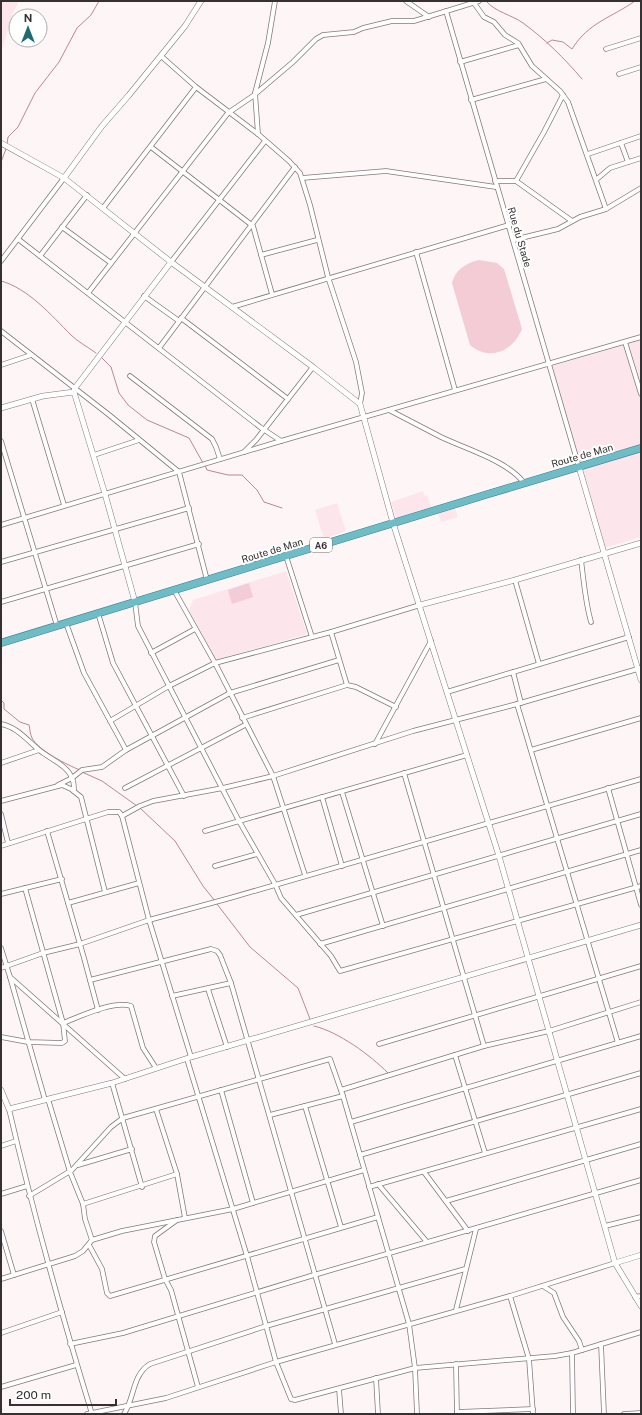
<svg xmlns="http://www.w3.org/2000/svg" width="642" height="1415" viewBox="0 0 642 1415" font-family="'Public Sans',sans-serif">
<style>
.built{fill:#fce5eb}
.green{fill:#f3ccd6}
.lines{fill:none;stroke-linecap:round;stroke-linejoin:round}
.stream{stroke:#bd8696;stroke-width:1}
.minor-casing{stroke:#84787b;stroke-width:5.5}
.tertiary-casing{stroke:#84787b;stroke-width:6}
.trunk-casing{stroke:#428088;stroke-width:8}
.minor{stroke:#fff;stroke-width:4}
.tertiary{stroke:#fff;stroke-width:5}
.trunk{stroke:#6ebcc6;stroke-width:7}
.labels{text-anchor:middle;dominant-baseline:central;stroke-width:4;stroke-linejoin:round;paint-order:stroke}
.shield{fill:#fff;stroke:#726e6f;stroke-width:1}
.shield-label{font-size:9px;font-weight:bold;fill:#353031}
.street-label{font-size:10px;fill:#353031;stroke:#fff}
</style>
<rect width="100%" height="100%" fill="#fef5f7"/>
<g class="built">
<path d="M1 1H19L13 13 1 52Z"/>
<path d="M641 340V537L604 548 552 366Z"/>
<path d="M423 491 424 496 427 495 431 507 396 518 391 502Z"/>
<path d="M337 503 346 531 324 539 315 510Z"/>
<path d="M455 508 458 517 441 522 438 512Z"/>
<path d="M286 571 307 634 216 660 189 610 193 600Z"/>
</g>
<g class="green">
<path d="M479 260 497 263 504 269 522 329C513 351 490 362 470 345L452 283C455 270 466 263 479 260Z"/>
<path d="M249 583 253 597 232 604 228 590Z"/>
</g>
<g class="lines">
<g class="stream">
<path d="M486 1C495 12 512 15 523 23 545 39 565 59 582 79"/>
<path d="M547 43 552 40 563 42 572 49C589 22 611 18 635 1"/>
<path d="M7 144 8 137 18 127 35 93 59 62 77 28 91 15 99 1"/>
<path d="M1 162 6 149"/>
<path d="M1 281C28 288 52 316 71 335 78 342 88 347 96 353"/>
<path d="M101 357 111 367 119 393 128 405 147 420 189 438 203 463"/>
<path d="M205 465 207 470 228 475H242L257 490 264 502 282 508"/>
<path d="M1 700 4 703V709L20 722 29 725C30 729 30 734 32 738 38 750 67 765 80 770"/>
<path d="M82 772 102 781 137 806"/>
<path d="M140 808 175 841 203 886 215 901"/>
<path d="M217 904 250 947 298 988 310 1019"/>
<path d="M314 1026C339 1032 370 1055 388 1073"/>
</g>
<defs>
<g id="minor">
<path d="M406 1 429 17"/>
<path d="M474 3 484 17 494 22 505 35 518 43 532 66 560 91 568 102 606 209"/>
<path d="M446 11 579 467"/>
<path d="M606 49 641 38"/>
<path d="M161 56 196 87 258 134 289 161 300 173 310 205 328 277 356 362 362 393 360 404"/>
<path d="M460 62 519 45"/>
<path d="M619 74 641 67"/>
<path d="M471 100 546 79"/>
<path d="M258 134 255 93 268 43 275 1"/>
<path d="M621 143 628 162"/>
<path d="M151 147 253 226 272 294"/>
<path d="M588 154 641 136"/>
<path d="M302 178 386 171 496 187"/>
<path d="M597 179 610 168 641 158"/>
<path d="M495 181H516L572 221"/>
<path d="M516 181 544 132 563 95"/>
<path d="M103 208 196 87"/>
<path d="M62 227 111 263"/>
<path d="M18 239 260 427 281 441"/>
<path d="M513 240 558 229 580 217 606 209 641 188"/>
<path d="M416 252 455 390"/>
<path d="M261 255 317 240"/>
<path d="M40 256 87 195"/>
<path d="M1 261 64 178"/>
<path d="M171 262 265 141"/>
<path d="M88 293 228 113 253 96 293 62 316 39 323 35 354 32 363 28 392 21H414L479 1"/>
<path d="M144 296 179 321"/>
<path d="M232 307 509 225"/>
<path d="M181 318 288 399"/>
<path d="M1 331 108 414 179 472 207 580"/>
<path d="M625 342 641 394"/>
<path d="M159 348 295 167"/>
<path d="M1 365 31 355"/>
<path d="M130 376 212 439 216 447 220 459"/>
<path d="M32 399 64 505"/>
<path d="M389 410C406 419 424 428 441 437 466 449 508 461 524 483"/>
<path d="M1 441 57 626"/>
<path d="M244 452 256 440 313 367"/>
<path d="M94 455 139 440"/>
<path d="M1 525 281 441 641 337"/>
<path d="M286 556 312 637"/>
<path d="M581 560C584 582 585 601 591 622"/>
<path d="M1 562 189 508"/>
<path d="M515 580 539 664"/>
<path d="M174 590 215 663 273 776 305 875"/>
<path d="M1 602 199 544"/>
<path d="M135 602 138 626 239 821 275 884 281 898 331 956 340 971 641 886"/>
<path d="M98 613 113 663 184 796"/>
<path d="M66 623 84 673 126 750"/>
<path d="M331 632 347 685"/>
<path d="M151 653 195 629"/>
<path d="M513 672 521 703"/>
<path d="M447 692 629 637"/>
<path d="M517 704 618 1043"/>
<path d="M242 718 347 685 356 687 396 707"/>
<path d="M110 721 169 686 215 663 331 632 420 605"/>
<path d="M1 724C17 727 27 740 39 750 50 759 67 765 72 778 74 782 74 787 74 791"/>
<path d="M375 744 431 641"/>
<path d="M531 750 641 718"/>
<path d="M1 763 39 750"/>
<path d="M404 773 484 1046"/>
<path d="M58 785 72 778 82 770 102 767 126 750 230 693 339 660"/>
<path d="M125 788 245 725"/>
<path d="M608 788 641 905"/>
<path d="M342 792 383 926"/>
<path d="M322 797 342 866"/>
<path d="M1 801 62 785 71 789 81 797 105 892"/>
<path d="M1 814 8 843"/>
<path d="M122 816 140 806 153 801 223 788 273 776 413 731 517 704 641 668"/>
<path d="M47 831 84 958 98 1010"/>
<path d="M205 831 467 755"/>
<path d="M1 846 108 812H119L122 816 149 920 191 1057"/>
<path d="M215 866 257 854"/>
<path d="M1 894 62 879"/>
<path d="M68 903 139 883"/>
<path d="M296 915 641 814"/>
<path d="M320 944 641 850"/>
<path d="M1 948 10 977 125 1079"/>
<path d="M1 968 43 953 80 944 149 920 230 898 641 779"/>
<path d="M10 977 45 1100"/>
<path d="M90 980 211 949 217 951 220 955 231 983 335 1344"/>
<path d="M208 989 227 1047"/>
<path d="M172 996 231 983"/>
<path d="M63 1023C79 1017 114 1000 131 1006L143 1048 156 1068"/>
<path d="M1 1037 28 1042 62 1043 65 1041 63 1023 25 888"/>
<path d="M379 1044 641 966"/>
<path d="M455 1055 485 1153"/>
<path d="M187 1059 247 1256 276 1362 291 1399 295 1400 415 1368 555 1356 572 1353 641 1332"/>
<path d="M112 1083 142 1187"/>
<path d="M221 1090 253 1203"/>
<path d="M341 1090 484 1046 549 1031 641 1002"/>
<path d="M48 1099 70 1172 83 1204 85 1219 92 1240"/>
<path d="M305 1106 341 1227"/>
<path d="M9 1109C33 1212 61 1313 92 1414"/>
<path d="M156 1109 177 1174 185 1218"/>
<path d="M270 1115 343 1096"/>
<path d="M351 1122 641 1036"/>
<path d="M1 1146 16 1141"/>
<path d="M360 1155 641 1073"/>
<path d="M78 1165 132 1149"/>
<path d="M424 1172 468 1231"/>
<path d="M378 1184 427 1242"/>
<path d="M369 1187 641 1109"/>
<path d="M1 1194 27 1186"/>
<path d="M29 1196 72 1170 111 1127 123 1118 330 1059 343 1096 409 1324 415 1368 417 1414"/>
<path d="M446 1201 641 1144"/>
<path d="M83 1204 177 1174"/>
<path d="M177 1220 155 1236 154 1242 165 1279 171 1290 198 1387"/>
<path d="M605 1226 641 1217"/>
<path d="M1 1231 14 1275"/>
<path d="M89 1245 102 1269 107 1293 110 1296 378 1217"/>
<path d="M1 1279 75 1256 83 1251 92 1240 122 1231 233 1209 364 1170"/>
<path d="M543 1286 554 1293 563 1317 579 1341 582 1350"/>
<path d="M510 1296 529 1359 533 1414"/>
<path d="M635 1297 641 1296"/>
<path d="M456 1310 476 1229"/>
<path d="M1 1333 62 1312"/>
<path d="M70 1344 123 1333 314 1275 641 1180"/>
<path d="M601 1344 604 1414"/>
<path d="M572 1353 573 1414"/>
<path d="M456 1364 457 1414"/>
<path d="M376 1378 378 1414"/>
<path d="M1 1387 76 1365"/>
<path d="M339 1389 341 1414"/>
<path d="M457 1412 533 1409"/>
<path d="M87 1414 166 1398 276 1362 510 1296 615 1263"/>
<path d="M124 1414C135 1397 132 1375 150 1364L266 1326 465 1269"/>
<path d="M624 1414 641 1413"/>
</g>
<g id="tertiary">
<path d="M1 143 64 178 171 262 313 367 360 404 393 523 499 856 615 1263 641 1306"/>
<path d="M64 178 102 126 129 95 185 26 201 1"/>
<path d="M1 408 43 396 74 392"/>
<path d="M579 467 641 680"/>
<path d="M135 602 105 494 74 392 75 388 171 262"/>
<path d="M420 605 515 580 641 543"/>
<path d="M1 1090 9 1109 112 1083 191 1057 641 925"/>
<path d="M615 1263 641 1255"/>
</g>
<path id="trunk" d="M1 643 485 495 641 448"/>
</defs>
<use href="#minor" class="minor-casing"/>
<use href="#tertiary" class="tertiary-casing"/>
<use href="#trunk" class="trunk-casing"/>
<use href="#minor" class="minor"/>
<use href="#tertiary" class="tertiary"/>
<use href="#trunk" class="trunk"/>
</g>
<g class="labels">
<rect class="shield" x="310" y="538" width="22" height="14" rx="3"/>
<g class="shield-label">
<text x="321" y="545">A6</text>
</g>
<g class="street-label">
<text transform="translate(520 237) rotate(74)">Rue du Stade</text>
<text transform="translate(582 455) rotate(-16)">Route de Man</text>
<text transform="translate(272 550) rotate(-17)">Route de Man</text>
</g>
</g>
<rect width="642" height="1415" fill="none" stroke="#353031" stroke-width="4"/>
<g transform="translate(28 28)"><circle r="19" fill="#ffffff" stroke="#aeacad"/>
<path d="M0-3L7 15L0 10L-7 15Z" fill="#1e6972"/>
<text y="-6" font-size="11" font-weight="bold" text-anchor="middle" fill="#353031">N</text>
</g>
<path d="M10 1399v6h106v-6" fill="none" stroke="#353031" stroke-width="2"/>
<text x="16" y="1399" font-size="12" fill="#353031" stroke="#ffffff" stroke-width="3" paint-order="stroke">200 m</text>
</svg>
